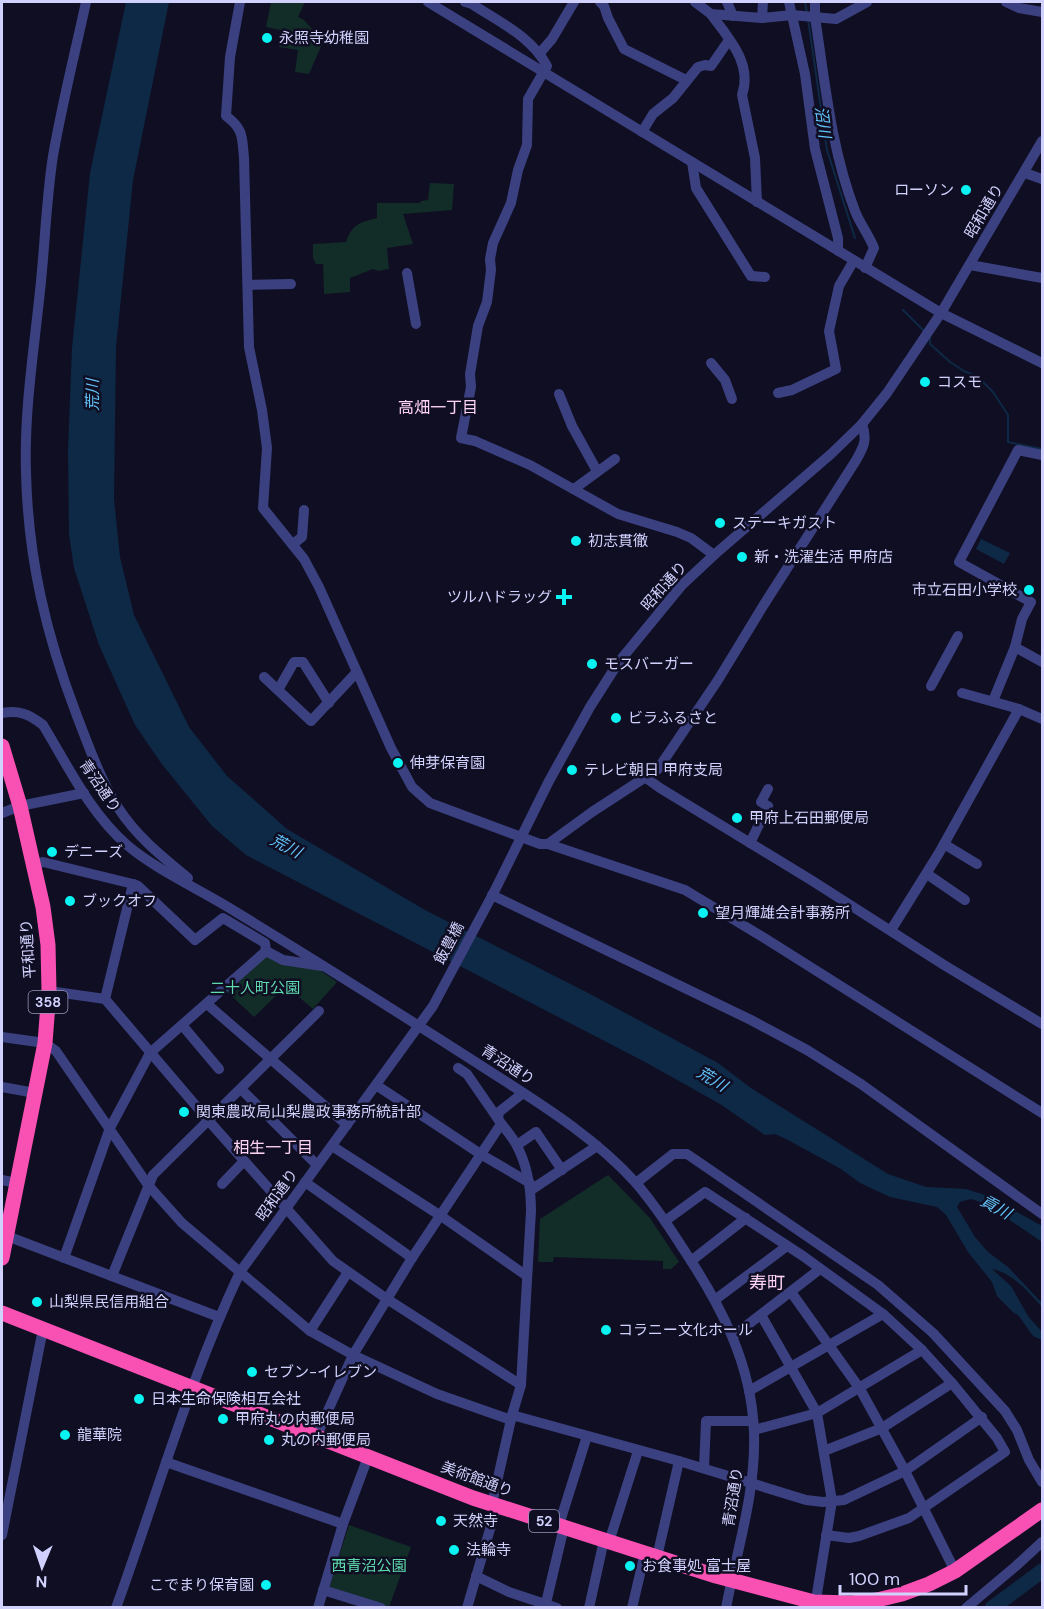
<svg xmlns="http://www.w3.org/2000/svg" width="1044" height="1609" viewBox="0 0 1044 1609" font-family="'DM Sans','Noto Sans JP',sans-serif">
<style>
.green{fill:#122c28}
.water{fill:#0e2946}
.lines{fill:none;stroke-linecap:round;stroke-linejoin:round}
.stream{stroke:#0e2946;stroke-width:2}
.river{stroke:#0e2946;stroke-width:15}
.minor{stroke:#3b4080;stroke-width:10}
.highway{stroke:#f950b3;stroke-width:15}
.poi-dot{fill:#08f3f1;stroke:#100e22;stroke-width:2}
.labels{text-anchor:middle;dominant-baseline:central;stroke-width:5;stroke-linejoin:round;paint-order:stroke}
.shield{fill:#100e22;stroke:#9796bc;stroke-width:1.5}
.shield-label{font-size:14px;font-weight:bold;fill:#d1d1fe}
.poi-label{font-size:15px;fill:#d1d1fe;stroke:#100e22;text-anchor:start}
.street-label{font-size:15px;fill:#d1d1fe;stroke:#100e22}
.park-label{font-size:15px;fill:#5fdbaf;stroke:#100e22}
.water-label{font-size:16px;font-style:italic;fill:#62c4fa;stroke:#100e22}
.neighbourhood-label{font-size:16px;fill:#fed3f3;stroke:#100e22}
.quarter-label{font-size:18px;fill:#fed3f3;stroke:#100e22}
</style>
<rect width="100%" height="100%" fill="#100e22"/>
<g class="green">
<path d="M271 2 288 3 289 2H305L298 17 304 20 323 42 309 74 295 72 298 50 279 47 281 30 266 27Z"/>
<path d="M430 183 454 184 452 210 403 214 413 244 387 248 389 269 378 271 373 269 350 278V292L324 294 323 264H316L313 258V244L346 242C352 224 361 222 377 218V203H420L421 201 428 200Z"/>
<path d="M266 951 317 968 337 982 313 1009 286 986 254 1017 224 989Z"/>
<path d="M608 1175 650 1218 679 1262 671 1269H663V1261L554 1257 553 1262H538L540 1219Z"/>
<path d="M349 1525 411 1547 389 1607 328 1591Z"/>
</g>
<g class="water">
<path d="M126 2H169L133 180 116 347 114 499 120 557 134 615 189 727 227 776 287 829 425 910 592 995 718 1063 751 1088 888 1174 926 1187 966 1189 988 1196 1042 1226V1242L986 1204 971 1199 960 1202 957 1207 975 1237 988 1252 1008 1267 1042 1303V1307C1028 1292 1013 1273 992 1269L1011 1286 1028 1316 1042 1332V1340L1033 1336 1018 1315 1014 1313 997 1296 992 1282 968 1252 946 1215 937 1207 890 1197 860 1183 841 1169 788 1140 775 1134 765 1135 720 1104 645 1062 246 855 212 826 161 763 135 725 99 645 74 568 69 534 68 449 72 348 90 173Z"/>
<path d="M981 539 1010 553 1004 564 976 549Z"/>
</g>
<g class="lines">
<g class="stream">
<path d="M805 2 807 13"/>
<path d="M808 19 827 150 855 238"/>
<path d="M903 310 924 331"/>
<path d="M930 337V344L950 362 964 371 978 377 993 392 1008 415V442L1042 449"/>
</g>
<path class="river" d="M992 1608 1042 1571"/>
<g class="minor">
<path d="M86 2C75 53 62 104 53 156 46 201 45 246 40 291 34 350 24 411 26 472 28 559 46 635 77 716 89 747 101 781 119 809 137 837 164 858 188 878"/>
<path d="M240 2 230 57 226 116C244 129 242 138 244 158L249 347 262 410 267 448 263 508 304 559 319 587 391 748 412 787 430 803 540 844H548L592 812 658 769 718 680 763 606 855 462C863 448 868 441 862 424"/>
<path d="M428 2 941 313 1042 363"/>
<path d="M465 2 472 4C499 22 531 36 547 66L528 99 527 145 518 170 511 203 493 243 490 259 491 270 487 302 478 326 470 374 471 387 461 438 475 441 530 465 618 514 677 532 691 538 714 555"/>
<path d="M600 2 604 6 608 18 624 49 686 80"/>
<path d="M695 2 711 14 762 18 792 15 836 19 867 2"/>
<path d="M727 2 733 16"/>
<path d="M789 2 805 74 815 149 838 238V251"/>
<path d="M815 2V17C825 82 831 149 855 211 860 224 869 235 874 248L865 268"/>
<path d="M1006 2 1019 8 1042 12"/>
<path d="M711 14C728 38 753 63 742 95L755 158 757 202"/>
<path d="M762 18 763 2"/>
<path d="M540 53 552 39 574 2"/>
<path d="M642 132 653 114 673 98 698 67 705 65 711 66 729 40"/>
<path d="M692 162 696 188 751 276 765 277"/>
<path d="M1025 173 1042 179"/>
<path d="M970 265 1042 278"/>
<path d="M407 273 416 324"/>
<path d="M248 285 291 284"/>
<path d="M711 363 725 380 732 399"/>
<path d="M778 393 792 390 836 369 829 331 839 286 853 262"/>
<path d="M559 394 572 426 597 471"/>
<path d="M1042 455 1018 450 959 562 1031 602 1022 619 1015 647 1042 662"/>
<path d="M574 489 615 459"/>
<path d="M293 544 302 537 304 510"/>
<path d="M264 677 311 721 356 673"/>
<path d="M931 686 958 636"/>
<path d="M278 690 294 662H303L329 703"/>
<path d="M962 693 1019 709 1042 719"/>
<path d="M993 701 1015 647"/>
<path d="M2 713C19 710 29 714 43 725 68 766 90 813 127 845 156 870 203 891 236 912 318 962 399 1013 480 1065 534 1100 592 1134 636 1183 653 1203 668 1225 682 1247 720 1304 752 1363 754 1433 756 1493 737 1549 726 1608"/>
<path d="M646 778 660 788 811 880 944 965 1042 1024"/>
<path d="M2 813 20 806 84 793"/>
<path d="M750 843 768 806 761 802 768 789"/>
<path d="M548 844 685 890 766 939 1042 1113"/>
<path d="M944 844 977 864"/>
<path d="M33 865 43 862 133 884 138 886 195 940 223 918 265 943 266 951"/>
<path d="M927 874 965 900"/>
<path d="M492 895 751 1020 807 1050 861 1084 1042 1214"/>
<path d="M891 930 939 853 1019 709"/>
<path d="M49 991 105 999 208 1120 333 1261 387 1299 521 1385"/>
<path d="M105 999 133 884"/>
<path d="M207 1004 347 1125"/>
<path d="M182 1025 219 1069"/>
<path d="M2 1037 45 1043 56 1051 148 1185 182 1223 310 1331 353 1355 437 1394 511 1420"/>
<path d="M458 1068 467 1074 498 1119"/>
<path d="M376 1085 482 1155 530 1183"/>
<path d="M2 1087 35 1093"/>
<path d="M241 1089 317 1165"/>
<path d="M517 1145 536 1132 562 1170"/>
<path d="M332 1146 441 1216 527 1276"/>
<path d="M2 1180 17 1183"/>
<path d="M305 1182 412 1258"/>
<path d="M636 1183 673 1154H687L878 1285 933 1333 1005 1411 1017 1430 1029 1460 1042 1482"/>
<path d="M222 1184 244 1161"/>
<path d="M531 1190 597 1146"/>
<path d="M665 1221 705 1192 803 1256 883 1314 922 1350 952 1383 997 1438 1005 1452 909 1518 859 1536 849 1538 826 1535"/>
<path d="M7 1236 219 1317"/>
<path d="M64 1258 110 1128 150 1053 266 951 283 960 322 966"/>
<path d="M691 1261 746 1218"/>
<path d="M112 1276 153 1175 319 1011"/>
<path d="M791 1292 860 1389 905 1471 955 1571"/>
<path d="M716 1299 787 1246"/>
<path d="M761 1315 817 1413 832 1501 815 1606"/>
<path d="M310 1331 348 1272"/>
<path d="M733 1336 820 1269"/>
<path d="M749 1391 883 1314"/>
<path d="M512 1415 679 1461 806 1500 823 1502 844 1500 905 1471 982 1417"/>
<path d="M754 1430 817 1413 922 1350"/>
<path d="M317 1435 353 1355 412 1258 501 1124"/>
<path d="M824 1451 882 1428 952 1383"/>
<path d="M166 1462 343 1524"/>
<path d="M704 1468 706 1421H753"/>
<path d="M492 1504 512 1415 521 1385 531 1211C531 1188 528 1167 517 1146 512 1136 504 1128 498 1119L499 1112 523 1093"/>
<path d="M559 1525 587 1436"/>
<path d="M2 1535 43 1329"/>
<path d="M609 1542 638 1451"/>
<path d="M657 1557 679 1461"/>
<path d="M476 1576 509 1592 557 1608"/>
<path d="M323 1590 381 1608"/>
<path d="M546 1603 564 1527"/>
<path d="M116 1608C157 1495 189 1380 240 1272L433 1006 494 892 549 781 590 707 618 663 682 585 714 555 831 454 862 424 887 393 941 313 1042 141"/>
<path d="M318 1608 343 1524 368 1457"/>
<path d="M467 1608 497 1505"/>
<path d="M589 1608 604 1540"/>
<path d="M632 1608 645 1553"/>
<path d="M966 1608 1016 1566 1042 1542"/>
</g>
<g class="highway">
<path d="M2 746 20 806 43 907 48 945 49 991 45 1043 2 1258"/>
<path d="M2 1313 473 1498 716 1576 814 1602 852 1603 877 1600 902 1594 929 1584 955 1571 1042 1510"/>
</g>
</g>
<g class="poi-dot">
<circle cx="267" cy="38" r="6"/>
<circle cx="966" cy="190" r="6"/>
<circle cx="925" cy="382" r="6"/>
<circle cx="720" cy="523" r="6"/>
<circle cx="576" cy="541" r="6"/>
<circle cx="742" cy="557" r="6"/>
<circle cx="1029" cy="590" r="6"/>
<path d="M561 588h6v6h6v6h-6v6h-6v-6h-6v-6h6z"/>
<circle cx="592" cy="664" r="6"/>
<circle cx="616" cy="718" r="6"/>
<circle cx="398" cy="763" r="6"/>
<circle cx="572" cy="770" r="6"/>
<circle cx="737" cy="818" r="6"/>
<circle cx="52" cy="852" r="6"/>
<circle cx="70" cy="901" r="6"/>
<circle cx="703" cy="913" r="6"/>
<circle cx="184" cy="1112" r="6"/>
<circle cx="37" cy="1302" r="6"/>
<circle cx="606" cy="1330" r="6"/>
<circle cx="252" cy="1372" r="6"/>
<circle cx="139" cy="1399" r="6"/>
<circle cx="223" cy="1419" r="6"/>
<circle cx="65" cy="1435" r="6"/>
<circle cx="269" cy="1440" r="6"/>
<circle cx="441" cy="1521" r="6"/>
<circle cx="454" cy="1550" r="6"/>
<circle cx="630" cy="1566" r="6"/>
<circle cx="266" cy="1585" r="6"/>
</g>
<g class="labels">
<g class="shield">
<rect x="28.5" y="991" width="39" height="22" rx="4.5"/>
<rect x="529" y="1510" width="30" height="22" rx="4.5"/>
</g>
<g class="shield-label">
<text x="48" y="1002">358</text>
<text x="544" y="1521">52</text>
</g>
<g class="poi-label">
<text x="279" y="38">永照寺幼稚園</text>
<text x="954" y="190" text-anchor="end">ローソン</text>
<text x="937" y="382">コスモ</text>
<text x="732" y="523">ステーキガスト</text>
<text x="588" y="541">初志貫徹</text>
<text x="754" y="557">新・洗濯生活 甲府店</text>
<text x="1017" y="590" text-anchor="end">市立石田小学校</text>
<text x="552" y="597" text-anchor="end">ツルハドラッグ</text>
<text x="604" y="664">モスバーガー</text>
<text x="628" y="718">ビラふるさと</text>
<text x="410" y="763">伸芽保育園</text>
<text x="584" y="770">テレビ朝日 甲府支局</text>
<text x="749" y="818">甲府上石田郵便局</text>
<text x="64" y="852">デニーズ</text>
<text x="82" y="901">ブックオフ</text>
<text x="715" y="913">望月輝雄会計事務所</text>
<text x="196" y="1112">関東農政局山梨農政事務所統計部</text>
<text x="49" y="1302">山梨県民信用組合</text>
<text x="618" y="1330">コラニー文化ホール</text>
<text x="264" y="1372">セブン-イレブン</text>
<text x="151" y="1399">日本生命保険相互会社</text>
<text x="235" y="1419">甲府丸の内郵便局</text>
<text x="77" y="1435">龍華院</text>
<text x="281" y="1440">丸の内郵便局</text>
<text x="453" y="1521">天然寺</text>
<text x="466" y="1550">法輪寺</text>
<text x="642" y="1566">お食事処 富士屋</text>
<text x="254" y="1585" text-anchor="end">こでまり保育園</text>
</g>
<g class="street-label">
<text transform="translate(984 211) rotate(-59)">昭和通り</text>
<text transform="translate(664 586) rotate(-48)">昭和通り</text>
<text transform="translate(100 786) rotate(56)">青沼通り</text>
<text transform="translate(449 943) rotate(-62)">飯豊橋</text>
<text transform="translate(28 949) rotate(-94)">平和通り</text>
<text transform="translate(508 1065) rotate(33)">青沼通り</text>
<text transform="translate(277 1195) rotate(-54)">昭和通り</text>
<text transform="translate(477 1479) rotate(20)">美術館通り</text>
<text transform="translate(733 1497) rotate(-81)">青沼通り</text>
</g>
<g class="park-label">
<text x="255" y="988">二十人町公園</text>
<text x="369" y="1566">西青沼公園</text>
</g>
<g class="water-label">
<text transform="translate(823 122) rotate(82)">沼川</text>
<text transform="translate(92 395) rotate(-90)">荒川</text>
<text transform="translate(286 846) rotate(28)">荒川</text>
<text transform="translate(712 1079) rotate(31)">荒川</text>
<text transform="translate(996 1207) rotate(29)">貢川</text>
</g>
<g class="neighbourhood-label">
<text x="438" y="407">高畑一丁目</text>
<text x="273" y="1147">相生一丁目</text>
</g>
<g class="quarter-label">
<text x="767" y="1283">寿町</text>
</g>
</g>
<rect width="1044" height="1609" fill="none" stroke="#d1d1fe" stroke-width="6"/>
<g transform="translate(42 1567) rotate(182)" stroke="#100e22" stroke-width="4.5" paint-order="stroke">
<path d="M0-4.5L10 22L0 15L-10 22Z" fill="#d1d1fe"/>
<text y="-9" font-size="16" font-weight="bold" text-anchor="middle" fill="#d1d1fe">N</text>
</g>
<path d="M840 1585v9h126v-9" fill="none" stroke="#d1d1fe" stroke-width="3"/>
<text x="849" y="1585" font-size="18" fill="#d1d1fe" stroke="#100e22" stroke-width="4.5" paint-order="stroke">100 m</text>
</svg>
